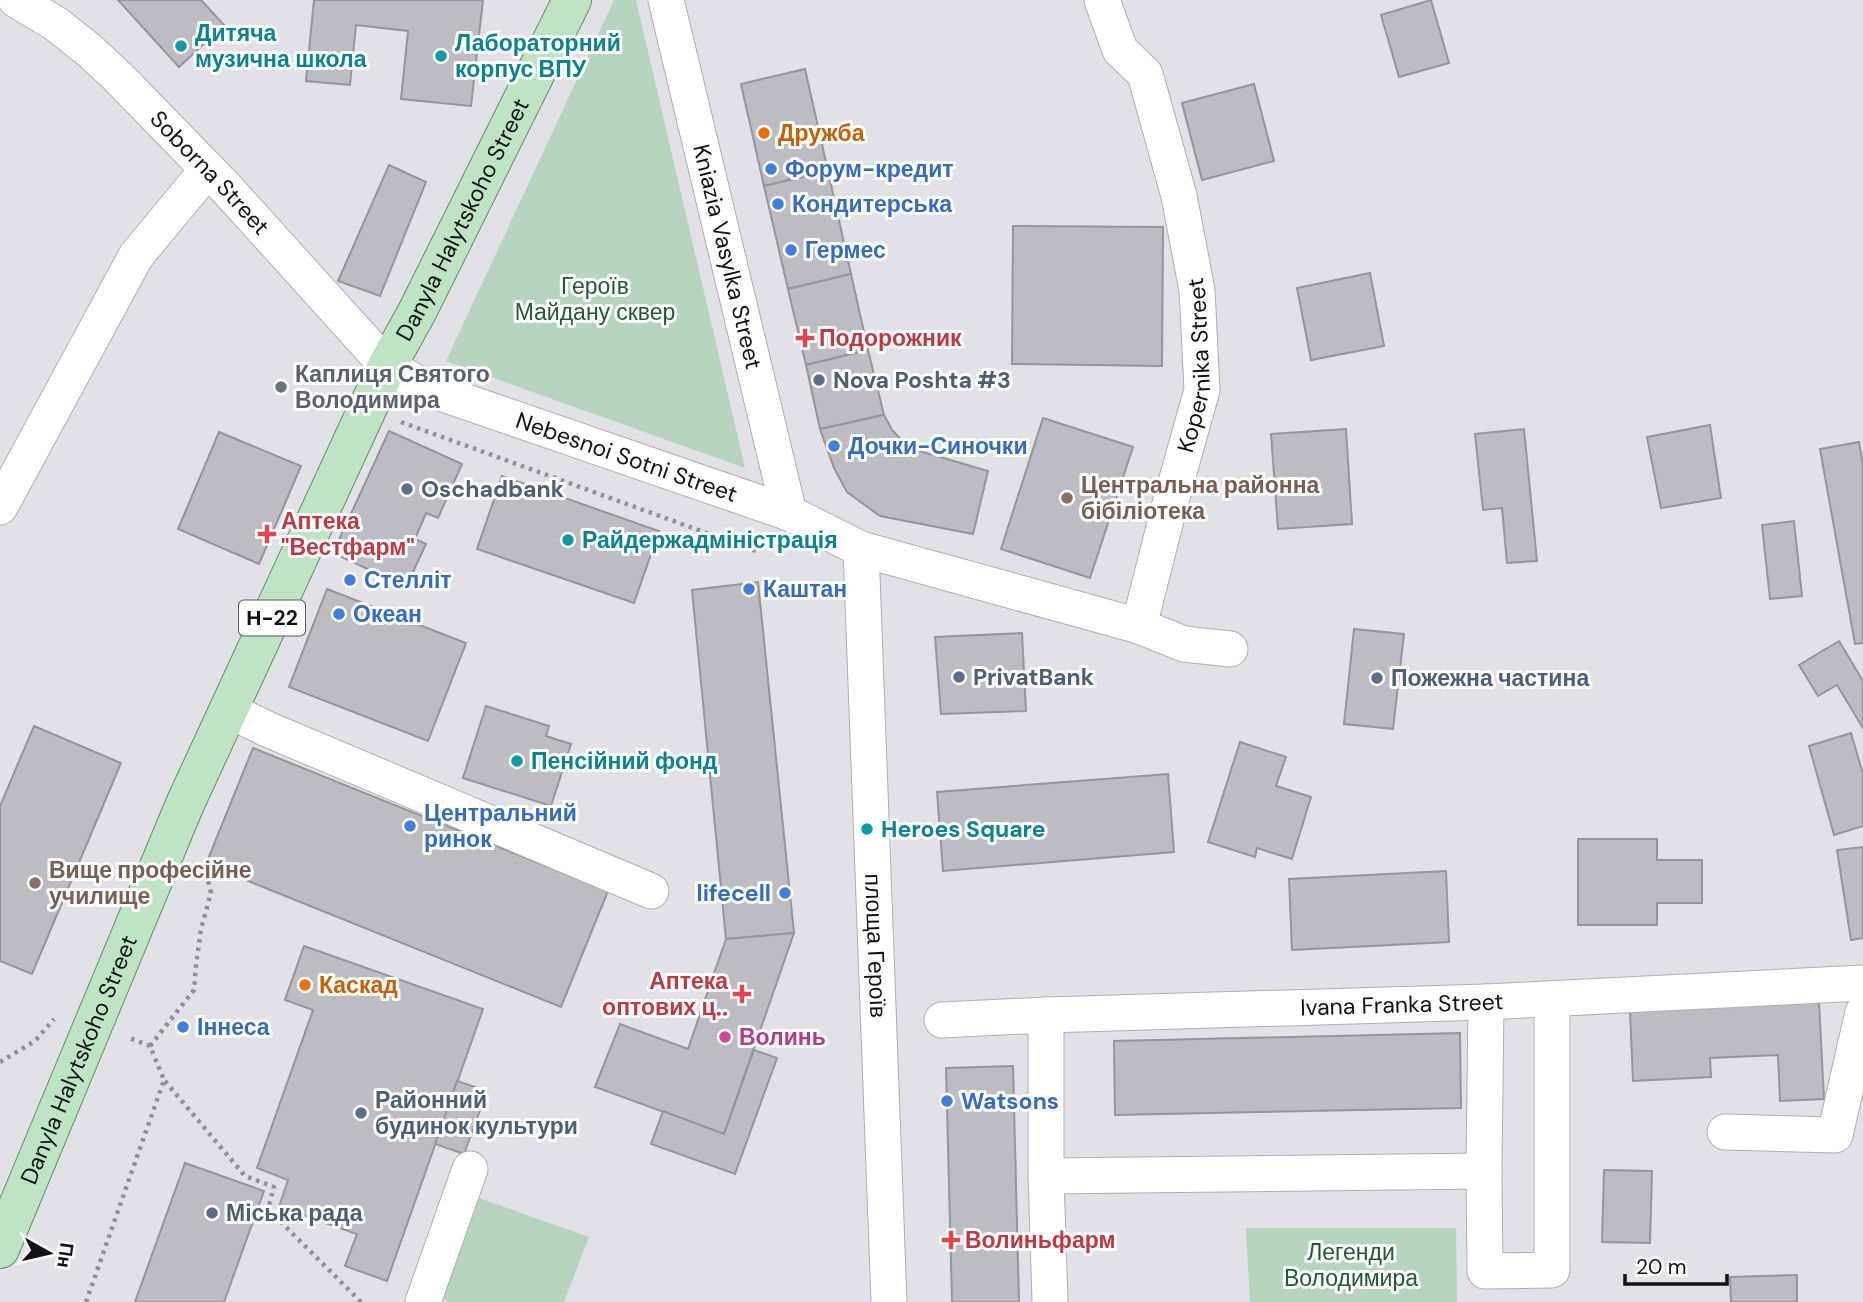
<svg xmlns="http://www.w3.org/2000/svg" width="1863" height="1302" viewBox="0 0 1863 1302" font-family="'DM Sans',sans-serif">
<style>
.green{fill:#b7d4bf}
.building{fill:#bcbcc2;stroke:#95969b;stroke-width:2}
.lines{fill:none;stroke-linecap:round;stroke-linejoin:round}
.minor-casing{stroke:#afafb5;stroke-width:37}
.major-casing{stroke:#668f6c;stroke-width:40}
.path{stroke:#919195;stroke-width:4.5;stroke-dasharray:3.5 5;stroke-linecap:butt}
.minor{stroke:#fff;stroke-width:35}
.major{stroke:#bee4c3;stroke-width:38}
.culture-dot{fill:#0f9aa8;stroke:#fff;stroke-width:2.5}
.food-dot{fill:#e8710a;stroke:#fff;stroke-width:2.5}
.shop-dot{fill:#3f7fe0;stroke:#fff;stroke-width:2.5}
.health-dot{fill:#e0444e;stroke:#fff;stroke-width:2.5}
.service-dot{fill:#5c6f8a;stroke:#fff;stroke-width:2.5}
.worship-dot{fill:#6b7280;stroke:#fff;stroke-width:2.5}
.education-dot{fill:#8d6e63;stroke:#fff;stroke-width:2.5}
.hotel-dot{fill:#d1479c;stroke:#fff;stroke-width:2.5}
.labels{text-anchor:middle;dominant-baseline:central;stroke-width:6;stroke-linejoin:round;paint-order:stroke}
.shield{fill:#fff;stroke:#59595a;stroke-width:2}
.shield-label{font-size:21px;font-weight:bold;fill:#121214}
.culture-label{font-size:23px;font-weight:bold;fill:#0d838f;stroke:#fff;text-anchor:start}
.food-label{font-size:23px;font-weight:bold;fill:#c56008;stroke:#fff;text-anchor:start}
.shop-label{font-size:23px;font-weight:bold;fill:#366cbe;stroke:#fff;text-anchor:start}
.street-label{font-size:23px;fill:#121214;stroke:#fff}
.park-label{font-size:23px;fill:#245637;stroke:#fff}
.health-label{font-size:23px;font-weight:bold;fill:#be3a42;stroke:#fff;text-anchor:start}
.worship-label{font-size:23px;font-weight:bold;fill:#5b616d;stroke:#fff;text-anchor:start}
.service-label{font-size:23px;font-weight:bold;fill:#4e5e75;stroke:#fff;text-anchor:start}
.education-label{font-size:23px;font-weight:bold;fill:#785e54;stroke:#fff;text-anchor:start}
.hotel-label{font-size:23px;font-weight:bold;fill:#b23c85;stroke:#fff;text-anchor:start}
</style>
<rect width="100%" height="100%" fill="#e1e1e7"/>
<g class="green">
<path d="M614 0H636L745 468 446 361Z"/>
<path d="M462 1192 589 1237 564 1302H450L426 1293Z"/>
<path d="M1246 1228H1456L1457 1302H1250Z"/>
</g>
<g class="building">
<path d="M118 0H201L224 25 179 67Z"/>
<path d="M314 0H483L471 106 401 99 408 31 356 25 350 85 306 81Z"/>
<path d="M1431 0 1449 63 1399 77 1381 15Z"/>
<path d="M805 69 828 171 764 186 741 84Z"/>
<path d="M1254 84 1274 161 1202 180 1182 103Z"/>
<path d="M389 165 426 182 380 296 338 281Z"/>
<path d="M828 171 851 274 788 289 764 186Z"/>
<path d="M1013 226 1163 227 1162 366 1012 364Z"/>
<path d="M1370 273 1384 346 1311 360 1297 288Z"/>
<path d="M851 274 868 350 806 365 788 289Z"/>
<path d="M868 350 884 415 820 429 806 365Z"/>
<path d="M884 415 892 430 909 448 988 471 973 534 880 516 847 492 834 468 820 429Z"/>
<path d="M1043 418 1133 447 1090 578 1001 549Z"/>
<path d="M1710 425 1721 498 1661 508 1647 437Z"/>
<path d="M1346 429 1352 524 1278 529 1271 434Z"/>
<path d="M1524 429 1537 561 1507 563 1502 508 1483 510 1475 434Z"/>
<path d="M389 431 462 464 438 518 426 513 415 539 426 544 406 587 333 553Z"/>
<path d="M219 432 301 466 259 564 178 529Z"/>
<path d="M1859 442 1863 465V643L1855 644 1820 449Z"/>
<path d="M502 476 659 531 634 603 477 549Z"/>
<path d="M1794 521 1802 596 1770 599 1762 525Z"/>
<path d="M758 582 794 933 726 939 692 590Z"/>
<path d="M327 589 466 643 428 741 289 687Z"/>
<path d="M1354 629 1404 634 1393 729 1344 724Z"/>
<path d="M1022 633 1026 711 941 714 935 637Z"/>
<path d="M1839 641 1863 681V728L1837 685 1818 696 1799 665Z"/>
<path d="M486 706 549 726 546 736 571 744 551 806 463 778Z"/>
<path d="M34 726 121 763 32 974 0 961V806Z"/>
<path d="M1851 733 1863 774V826L1834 835 1809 746Z"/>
<path d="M1240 742 1286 757 1276 786 1311 797 1292 859 1257 848 1255 857 1208 842Z"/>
<path d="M253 748 608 891 561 1007 206 864Z"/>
<path d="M1168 774 1174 852 943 871 937 792Z"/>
<path d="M1578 839H1657V860H1702V903H1657V925H1578Z"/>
<path d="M1863 847V938L1851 940 1837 850Z"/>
<path d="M1446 871 1449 942 1292 950 1289 879Z"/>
<path d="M794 933 724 1134 595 1087 620 1024 688 1049 726 939Z"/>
<path d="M304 946 483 1009 387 1281 345 1266 357 1234 279 1207 288 1180 257 1168 313 1010 285 1000Z"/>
<path d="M1819 1002 1824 1099 1780 1101 1778 1055 1710 1058 1711 1077 1633 1081 1630 1011Z"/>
<path d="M1460 1033 1461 1108 1115 1115 1114 1041Z"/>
<path d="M754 1050 777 1058 735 1174 651 1144 663 1111 724 1134Z"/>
<path d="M1013 1066 1019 1302H952L946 1068Z"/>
<path d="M457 1081 487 1091 464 1154 435 1144Z"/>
<path d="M185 1163 264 1191 224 1302H135Z"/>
<path d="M1604 1170 1652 1171 1650 1243 1602 1242Z"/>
<path d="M1797 1275V1302H1731L1730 1277Z"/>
</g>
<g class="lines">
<defs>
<g id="minor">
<path id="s1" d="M16 0 56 24 90 51 118 77 226 188 387 366 426 388 789 513 861 549 1139 626 1170 504 1202 390 1197 290 1179 196 1145 74 1120 50 1102 0"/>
<path id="s2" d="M666 0 789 513"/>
<path d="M0 507 136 256 208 169"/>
<path id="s3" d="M861 549 889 1302"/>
<path d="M1139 626 1184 644 1230 649"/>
<path d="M230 711 267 729 651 891"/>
<path d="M1486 1002 1484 1171 1485 1271 1552 1270V999"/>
<path d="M1046 1015V1176L1050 1302"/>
<path id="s4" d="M942 1020 1046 1015 1486 1002 1863 983"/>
<path d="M1725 1132 1835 1135 1863 1012"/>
<path d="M1046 1176 1484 1171"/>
<path d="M423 1302 470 1169"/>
</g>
<g id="major">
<path id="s5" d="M0 1249 185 804 387 366 417 312 572 0"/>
</g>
</defs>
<use href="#minor" class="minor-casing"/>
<use href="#major" class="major-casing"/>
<g class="path">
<path d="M401 422 756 551 764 541"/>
<path d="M150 1046 194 990 196 965 201 929 211 893 209 884 199 864"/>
<path d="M0 1062 35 1041 54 1019"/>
<path d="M165 1081 245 1176 274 1187 268 1209 361 1302"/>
<path d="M86 1302 164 1080 150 1046 127 1037"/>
</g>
<use href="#minor" class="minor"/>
<use href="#major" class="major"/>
</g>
<g class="culture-dot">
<circle cx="181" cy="46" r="7"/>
<circle cx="441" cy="56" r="7"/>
<circle cx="568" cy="540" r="7"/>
<circle cx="517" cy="761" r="7"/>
<circle cx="867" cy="829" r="7"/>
</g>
<g class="food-dot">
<circle cx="764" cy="133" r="7"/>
<circle cx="305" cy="985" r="7"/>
</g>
<g class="shop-dot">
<circle cx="771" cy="169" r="7"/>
<circle cx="778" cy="204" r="7"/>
<circle cx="791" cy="250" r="7"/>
<circle cx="834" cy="446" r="7"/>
<circle cx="350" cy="580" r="7"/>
<circle cx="749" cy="589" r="7"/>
<circle cx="339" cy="614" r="7"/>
<circle cx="410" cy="826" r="7"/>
<circle cx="785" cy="893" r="7"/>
<circle cx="183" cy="1027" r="7"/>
<circle cx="947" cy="1101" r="7"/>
</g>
<g class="health-dot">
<path d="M801.5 327.5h7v7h7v7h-7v7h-7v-7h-7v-7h7z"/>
<path d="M263.5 523.5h7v7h7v7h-7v7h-7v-7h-7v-7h7z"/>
<path d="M738.5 983.5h7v7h7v7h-7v7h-7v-7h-7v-7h7z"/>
<path d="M947.5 1229.5h7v7h7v7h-7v7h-7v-7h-7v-7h7z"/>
</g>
<g class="service-dot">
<circle cx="819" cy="380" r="7"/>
<circle cx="407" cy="489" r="7"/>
<circle cx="959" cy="677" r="7"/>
<circle cx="1377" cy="678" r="7"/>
<circle cx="361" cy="1113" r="7"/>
<circle cx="212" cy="1213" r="7"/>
</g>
<circle class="worship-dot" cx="281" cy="387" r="7"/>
<g class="education-dot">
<circle cx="1067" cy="498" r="7"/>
<circle cx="35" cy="883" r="7"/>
</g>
<circle class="hotel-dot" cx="725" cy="1037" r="7"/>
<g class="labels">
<rect class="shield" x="239" y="600.5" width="66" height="35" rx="5"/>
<g class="shield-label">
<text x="272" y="618">Н-22</text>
</g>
<g class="culture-label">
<text x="195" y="33">Дитяча<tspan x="195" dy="26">музична школа</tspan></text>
<text x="455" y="43">Лабораторний<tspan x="455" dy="26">корпус ВПУ</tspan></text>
<text x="582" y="540">Райдержадміністрація</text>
<text x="531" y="761">Пенсійний фонд</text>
<text x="881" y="829">Heroes Square</text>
</g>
<g class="food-label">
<text x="778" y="133">Дружба</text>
<text x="319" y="985">Каскад</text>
</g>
<g class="shop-label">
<text x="785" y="169">Форум-кредит</text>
<text x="792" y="204">Кондитерська</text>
<text x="805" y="250">Гермес</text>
<text x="848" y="446">Дочки-Синочки</text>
<text x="364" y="580">Стелліт</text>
<text x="763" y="589">Каштан</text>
<text x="353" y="614">Океан</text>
<text x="424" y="813">Центральний<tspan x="424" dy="26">ринок</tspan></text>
<text x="771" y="893" text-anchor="end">lifecell</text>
<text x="197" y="1027">Іннеса</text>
<text x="961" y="1101">Watsons</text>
</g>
<g class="street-label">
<text stroke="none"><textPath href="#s1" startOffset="261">Soborna Street</textPath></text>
<text stroke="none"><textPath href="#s5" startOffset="1129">Danyla Halytskoho Street</textPath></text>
<text stroke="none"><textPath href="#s2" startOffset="264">Kniazia Vasylka Street</textPath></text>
<text stroke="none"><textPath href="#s1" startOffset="1589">Kopernika Street</textPath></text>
<text stroke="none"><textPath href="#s1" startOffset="780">Nebesnoi Sotni Street</textPath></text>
<text stroke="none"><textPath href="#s3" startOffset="397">площа Героїв</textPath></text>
<text stroke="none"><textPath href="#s4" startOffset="460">Ivana Franka Street</textPath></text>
<text stroke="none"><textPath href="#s5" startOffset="205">Danyla Halytskoho Street</textPath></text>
</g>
<g class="park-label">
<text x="595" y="286">Героїв<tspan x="595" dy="26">Майдану сквер</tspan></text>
<text x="1351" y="1252">Легенди<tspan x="1351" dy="26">Володимира</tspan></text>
</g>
<g class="health-label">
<text x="819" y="338">Подорожник</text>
<text x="281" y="521">Аптека<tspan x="281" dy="26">"Вестфарм"</tspan></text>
<text x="728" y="981" text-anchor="end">Аптека<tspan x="728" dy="26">оптових ц‥</tspan></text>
<text x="965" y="1240">Волиньфарм</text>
</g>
<g class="worship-label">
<text x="295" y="374">Каплиця Святого<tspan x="295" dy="26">Володимира</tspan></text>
</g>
<g class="service-label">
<text x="833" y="380">Nova Poshta #3</text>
<text x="421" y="489">Oschadbank</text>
<text x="973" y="677">PrivatBank</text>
<text x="1391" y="678">Пожежна частина</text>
<text x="375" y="1100">Районний<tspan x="375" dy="26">будинок культури</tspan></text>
<text x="226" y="1213">Міська рада</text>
</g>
<g class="education-label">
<text x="1081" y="485">Центральна районна<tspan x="1081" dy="26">бібіліотека</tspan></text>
<text x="49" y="870">Вище професійне<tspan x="49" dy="26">училище</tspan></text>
</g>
<g class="hotel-label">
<text x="739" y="1037">Волинь</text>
</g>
</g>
<g transform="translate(49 1253) rotate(98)" stroke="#ffffff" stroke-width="5" paint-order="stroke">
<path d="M0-5L12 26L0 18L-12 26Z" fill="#121214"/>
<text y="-10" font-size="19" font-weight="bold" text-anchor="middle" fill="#121214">Пн</text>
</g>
<path d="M1625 1274v10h102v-10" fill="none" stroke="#121214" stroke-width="3.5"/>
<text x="1636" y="1274" font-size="21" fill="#121214" stroke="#ffffff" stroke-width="5" paint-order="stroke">20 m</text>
</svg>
